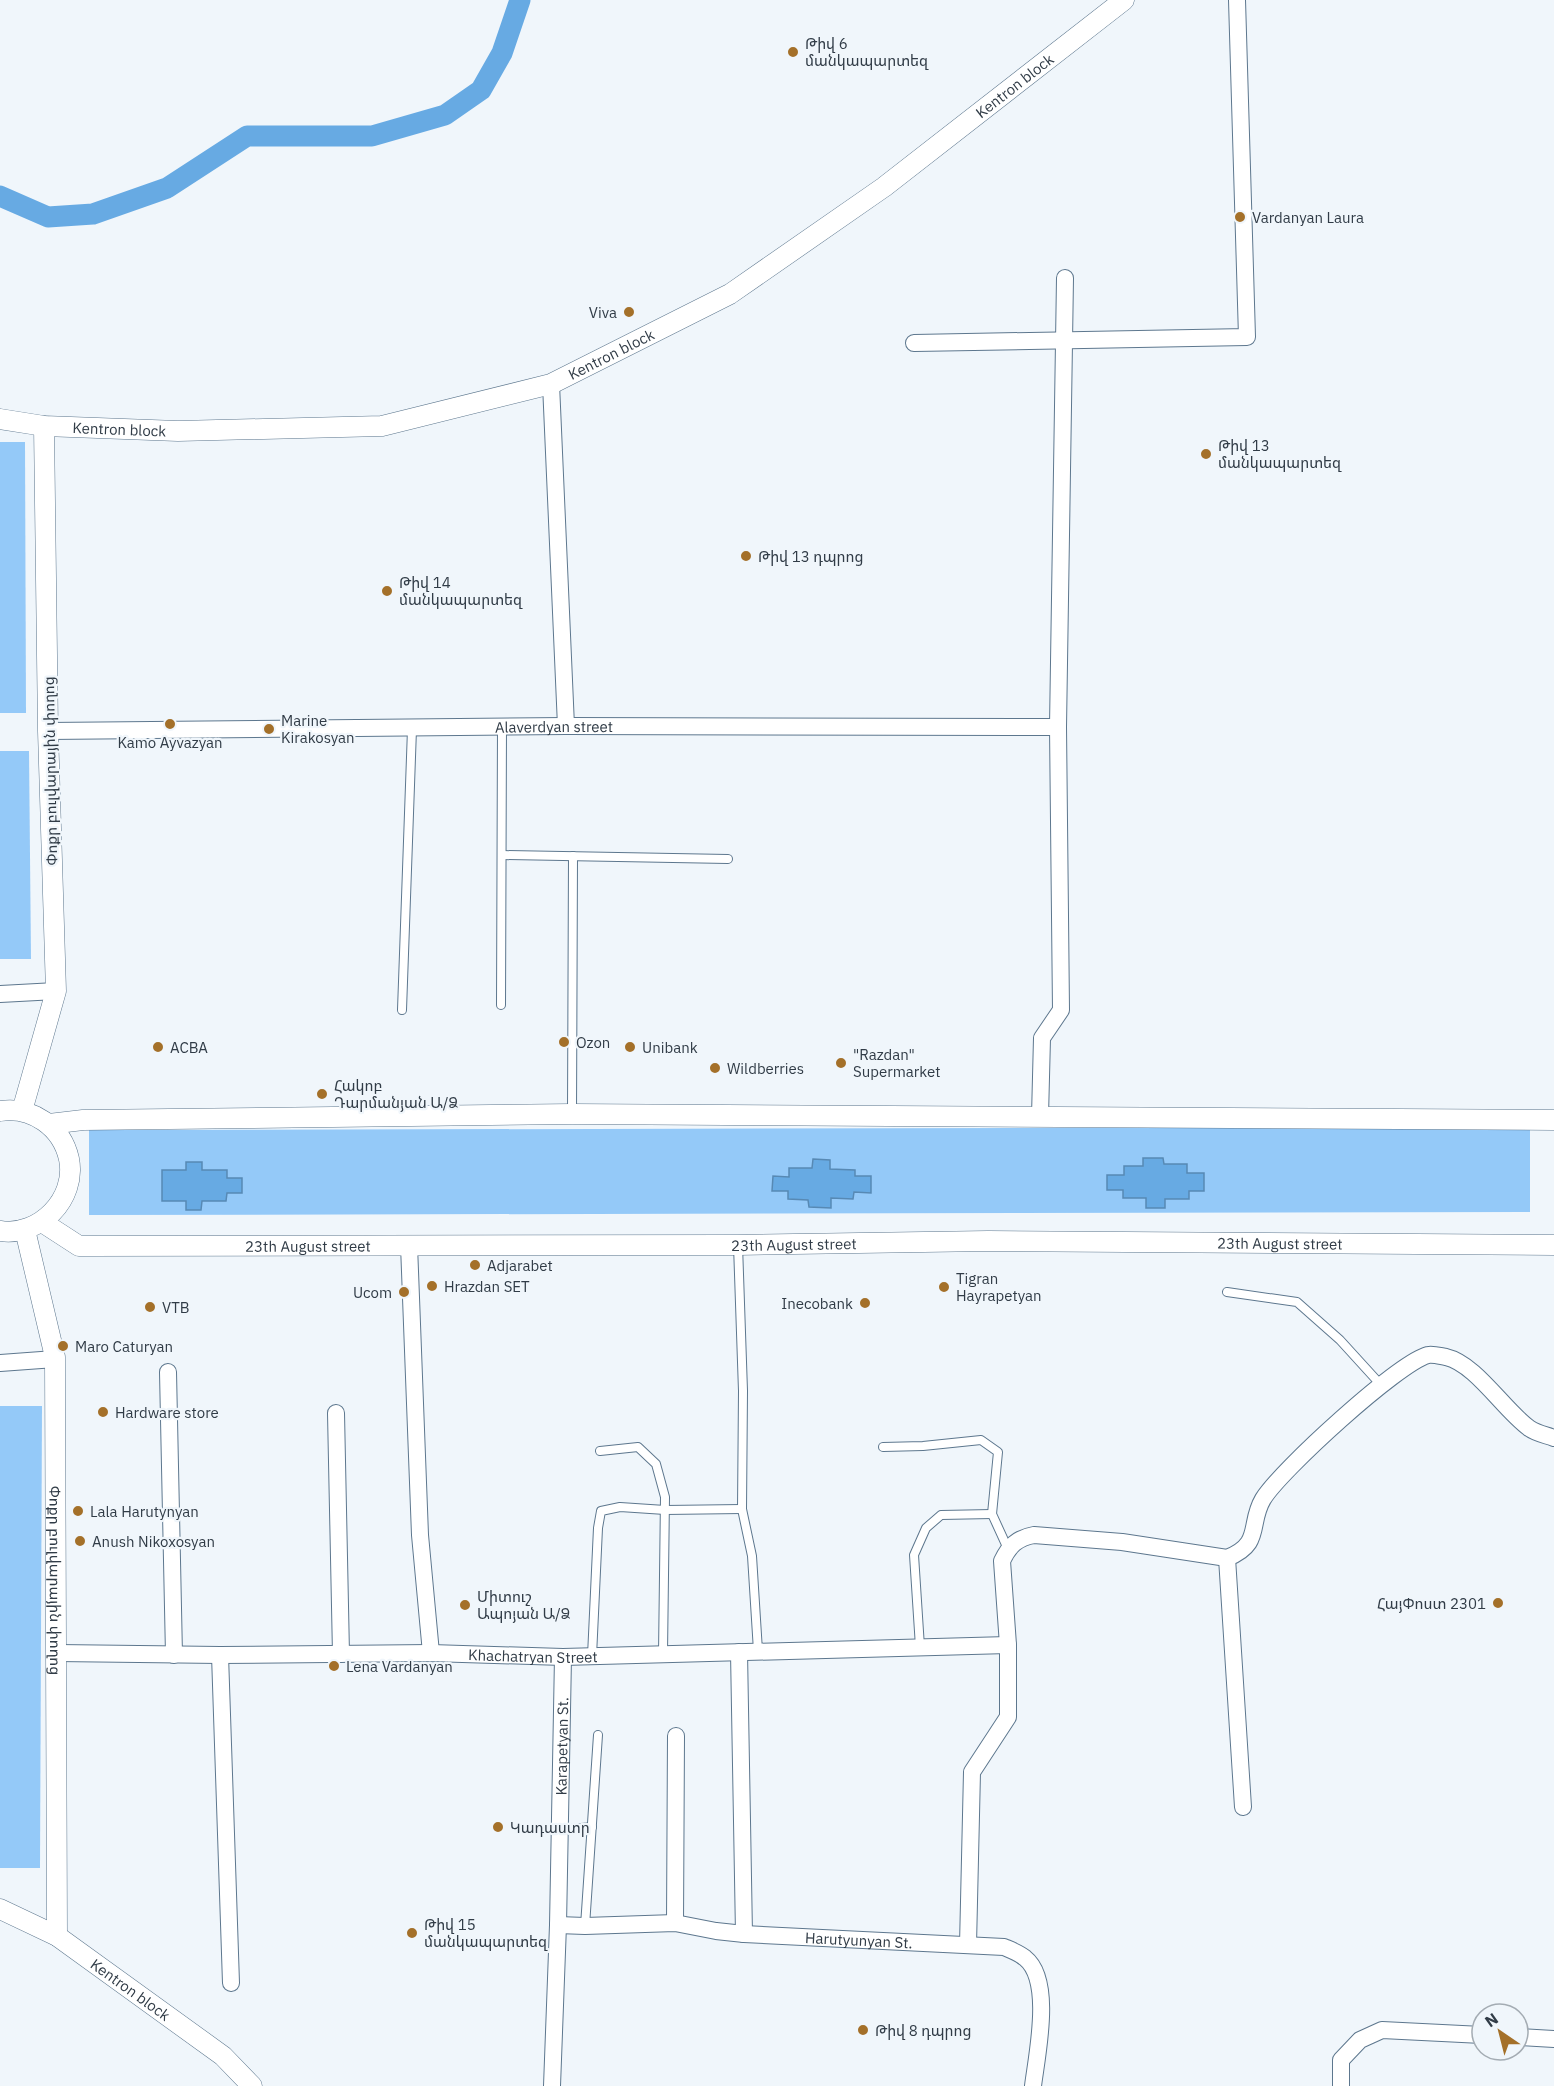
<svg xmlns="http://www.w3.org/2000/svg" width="1554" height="2086" viewBox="0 0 1554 2086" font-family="'IBM Plex Sans','Noto Sans Armenian',sans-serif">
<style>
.green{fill:#94c9f8}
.water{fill:#67aae3;stroke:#5789b4;stroke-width:1.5}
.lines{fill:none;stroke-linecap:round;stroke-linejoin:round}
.canal{stroke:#67aae3;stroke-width:21}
.service-casing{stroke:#5d778e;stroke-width:10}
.minor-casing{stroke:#5d778e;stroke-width:18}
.tertiary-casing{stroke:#5d778e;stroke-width:21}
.service{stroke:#fff;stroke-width:8}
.minor{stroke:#fff;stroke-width:16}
.tertiary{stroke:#fff;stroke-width:20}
.poi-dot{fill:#a47029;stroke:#f0f6fb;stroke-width:2}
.labels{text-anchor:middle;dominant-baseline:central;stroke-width:4.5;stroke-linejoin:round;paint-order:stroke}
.poi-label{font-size:15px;fill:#313c47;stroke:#f0f6fb;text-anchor:start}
.street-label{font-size:15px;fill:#313c47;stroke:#f0f6fb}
</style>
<rect width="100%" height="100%" fill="#f0f6fb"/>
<g class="green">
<path d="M0 442H25L26 713H0Z"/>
<path d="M0 751H29L31 959H0Z"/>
<path d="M1530 1127V1212L89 1215V1130Z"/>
<path d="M0 1406H42L40 1868H0Z"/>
</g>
<g class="water">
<path d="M1143 1158H1163L1164 1164H1187V1173H1204V1191H1189V1199H1165V1208H1146V1198H1123V1190H1107V1175H1124V1166H1143Z"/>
<path d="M813 1159 830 1160V1169L855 1170V1176H871V1193L854 1192 853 1199 831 1198V1208L809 1207 808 1200 788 1199V1191H772L773 1176 789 1177V1168H812Z"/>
<path d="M186 1162H202V1170H227V1178H242V1193H227L226 1201H202L201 1210H186V1201H162V1170H186Z"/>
</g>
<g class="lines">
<path class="canal" d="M0 196 48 217 93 214 167 188 247 136H372L445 115 481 90 502 53 520 0"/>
<defs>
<g id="service">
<path d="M502 855 728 859"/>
<path d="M501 1005 502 727"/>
<path d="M402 1010 412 729"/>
<path d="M572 1114 573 856"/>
<path d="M738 1245 743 1391 742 1509 752 1556 758 1651"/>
<path d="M1227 1292 1297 1302 1340 1340 1381 1385"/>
<path d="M883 1447 923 1446 981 1440 998 1452 992 1514 1008 1549"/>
<path d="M600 1451 638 1447 656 1464 665 1497 663 1654"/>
<path d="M920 1647 914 1555 926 1528 941 1515 992 1514"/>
<path d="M592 1656 598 1528 601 1511 620 1507 665 1510 742 1509"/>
<path d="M560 1830 592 1827"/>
<path d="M585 1926 598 1735"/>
</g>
<g id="minor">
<path d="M914 343 1247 337 1237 0"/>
<path d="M551 384 566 726"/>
<path id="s1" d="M48 731 566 726 1058 727"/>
<path d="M0 994 56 991"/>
<path d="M1040 1116 1042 1038 1061 1010 1058 727 1065 278"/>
<path d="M409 1245 420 1535 431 1653"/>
<path d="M0 1363 55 1359"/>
<path d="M168 1372 174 1655"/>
<path d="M336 1413 341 1654"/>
<path d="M1227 1558 1243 1807"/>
<path d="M739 1652 744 1934"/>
<path id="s2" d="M57 1653 220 1655 431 1653 563 1657 1008 1645"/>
<path d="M220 1655 231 1983"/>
<path d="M675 1923 676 1736"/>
<path id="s3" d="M558 1925 585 1926 675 1923 716 1931 744 1934 1004 1947C1011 1950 1019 1953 1025 1958 1053 1980 1037 2054 1033 2086"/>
<path d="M968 1945 972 1772 1008 1717V1645L1002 1561C1009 1546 1017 1538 1034 1535L1122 1542 1227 1558C1263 1544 1248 1524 1263 1499 1280 1471 1398 1363 1428 1355 1433 1354 1440 1356 1446 1357 1476 1364 1503 1409 1529 1428 1535 1433 1546 1435 1554 1438"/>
<path d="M1518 2037 1554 2039"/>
<path id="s4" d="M552 2086 558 1925 563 1657"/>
<path d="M1341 2086V2060L1360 2040 1382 2030 1482 2035"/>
</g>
<g id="tertiary">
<path id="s5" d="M0 419 44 426 178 431 382 426 551 384 730 294 884 187 1124 0"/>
<path d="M0 1111C32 1106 62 1127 69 1159 77 1199 39 1237 0 1231"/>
<path d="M22 1111 56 991 48 731 44 426"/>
<path d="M49 1124 83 1120 572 1114 1554 1120"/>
<path id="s6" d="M42 1222 79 1246 738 1245 988 1241 1554 1245"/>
<path id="s7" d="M25 1230 55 1357 57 1936"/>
<path id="s8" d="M0 1909 57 1936 223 2056 252 2086"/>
</g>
</defs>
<use href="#service" class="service-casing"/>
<use href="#minor" class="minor-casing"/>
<use href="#tertiary" class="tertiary-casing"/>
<use href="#service" class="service"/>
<use href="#minor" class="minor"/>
<use href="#tertiary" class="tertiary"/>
</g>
<g class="poi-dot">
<circle cx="793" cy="52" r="6"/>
<circle cx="1240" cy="217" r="6"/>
<circle cx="629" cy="312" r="6"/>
<circle cx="1206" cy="454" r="6"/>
<circle cx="746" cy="556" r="6"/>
<circle cx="387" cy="591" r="6"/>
<circle cx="170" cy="724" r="6"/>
<circle cx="269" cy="729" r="6"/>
<circle cx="564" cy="1042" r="6"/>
<circle cx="158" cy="1047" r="6"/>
<circle cx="630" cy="1047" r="6"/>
<circle cx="841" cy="1063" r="6"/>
<circle cx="715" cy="1068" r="6"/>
<circle cx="322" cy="1094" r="6"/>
<circle cx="475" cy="1265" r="6"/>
<circle cx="432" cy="1286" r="6"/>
<circle cx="944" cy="1287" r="6"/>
<circle cx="404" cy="1292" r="6"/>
<circle cx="865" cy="1303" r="6"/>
<circle cx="150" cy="1307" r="6"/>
<circle cx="63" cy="1346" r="6"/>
<circle cx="103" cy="1412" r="6"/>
<circle cx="78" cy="1511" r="6"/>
<circle cx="80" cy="1541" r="6"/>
<circle cx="1498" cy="1603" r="6"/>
<circle cx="465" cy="1605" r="6"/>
<circle cx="334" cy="1666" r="6"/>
<circle cx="498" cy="1827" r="6"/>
<circle cx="412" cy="1933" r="6"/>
<circle cx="863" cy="2030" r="6"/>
</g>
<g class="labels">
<g class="poi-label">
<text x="805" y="43">Թիվ 6<tspan x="805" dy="17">մանկապարտեզ</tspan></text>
<text x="1252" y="217">Vardanyan Laura</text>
<text x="617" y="312" text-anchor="end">Viva</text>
<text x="1218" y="445">Թիվ 13<tspan x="1218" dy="17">մանկապարտեզ</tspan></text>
<text x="758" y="556">Թիվ 13 դպրոց</text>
<text x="399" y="582">Թիվ 14<tspan x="399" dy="17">մանկապարտեզ</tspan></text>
<text x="281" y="720">Marine<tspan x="281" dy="17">Kirakosyan</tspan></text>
<text x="170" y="742" text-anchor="middle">Kamo Ayvazyan</text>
<text x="576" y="1042">Ozon</text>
<text x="170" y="1047">ACBA</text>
<text x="642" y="1047">Unibank</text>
<text x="853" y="1054">"Razdan"<tspan x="853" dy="17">Supermarket</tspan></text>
<text x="727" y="1068">Wildberries</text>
<text x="334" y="1085">Հակոբ<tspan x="334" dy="17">Դարմանյան Ա/Ձ</tspan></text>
<text x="487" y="1265">Adjarabet</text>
<text x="956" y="1278">Tigran<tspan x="956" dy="17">Hayrapetyan</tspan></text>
<text x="444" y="1286">Hrazdan SET</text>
<text x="392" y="1292" text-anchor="end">Ucom</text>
<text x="853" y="1303" text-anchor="end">Inecobank</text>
<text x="162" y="1307">VTB</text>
<text x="75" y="1346">Maro Caturyan</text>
<text x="115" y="1412">Hardware store</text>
<text x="90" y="1511">Lala Harutynyan</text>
<text x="92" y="1541">Anush Nikoxosyan</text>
<text x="477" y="1596">Միտուշ<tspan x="477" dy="17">Ապոյան Ա/Ձ</tspan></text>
<text x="1486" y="1603" text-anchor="end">ՀայՓոստ 2301</text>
<text x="346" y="1666">Lena Vardanyan</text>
<text x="510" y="1827">Կադաստր</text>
<text x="424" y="1924">Թիվ 15<tspan x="424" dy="17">մանկապարտեզ</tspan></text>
<text x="875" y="2030">Թիվ 8 դպրոց</text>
</g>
<g class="street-label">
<text stroke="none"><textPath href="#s5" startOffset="1110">Kentron block</textPath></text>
<text stroke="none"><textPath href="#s5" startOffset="624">Kentron block</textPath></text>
<text stroke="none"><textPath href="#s5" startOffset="120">Kentron block</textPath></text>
<text stroke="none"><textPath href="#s1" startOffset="506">Alaverdyan street</textPath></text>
<text transform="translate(50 771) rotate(-91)">Փոքր բուլվարային փողոց</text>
<text stroke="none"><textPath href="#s6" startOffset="1245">23th August street</textPath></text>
<text stroke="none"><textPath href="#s6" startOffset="759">23th August street</textPath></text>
<text stroke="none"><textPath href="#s6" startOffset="273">23th August street</textPath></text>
<text stroke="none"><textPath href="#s7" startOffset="354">Փոքր բուլվարային փողոց</textPath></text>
<text stroke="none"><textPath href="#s2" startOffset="476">Khachatryan Street</textPath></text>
<text stroke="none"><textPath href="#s4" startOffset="340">Karapetyan St.</textPath></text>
<text stroke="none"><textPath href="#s3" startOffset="302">Harutyunyan St.</textPath></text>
<text stroke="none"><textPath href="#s8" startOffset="154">Kentron block</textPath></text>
</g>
</g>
<g transform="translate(1500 2032) rotate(325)"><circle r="28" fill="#f0f6fb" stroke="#a4acb3" stroke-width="1.5"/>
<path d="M0-4.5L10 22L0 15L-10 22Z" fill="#a47029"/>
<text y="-9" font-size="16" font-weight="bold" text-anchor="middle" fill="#313c47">N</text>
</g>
</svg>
